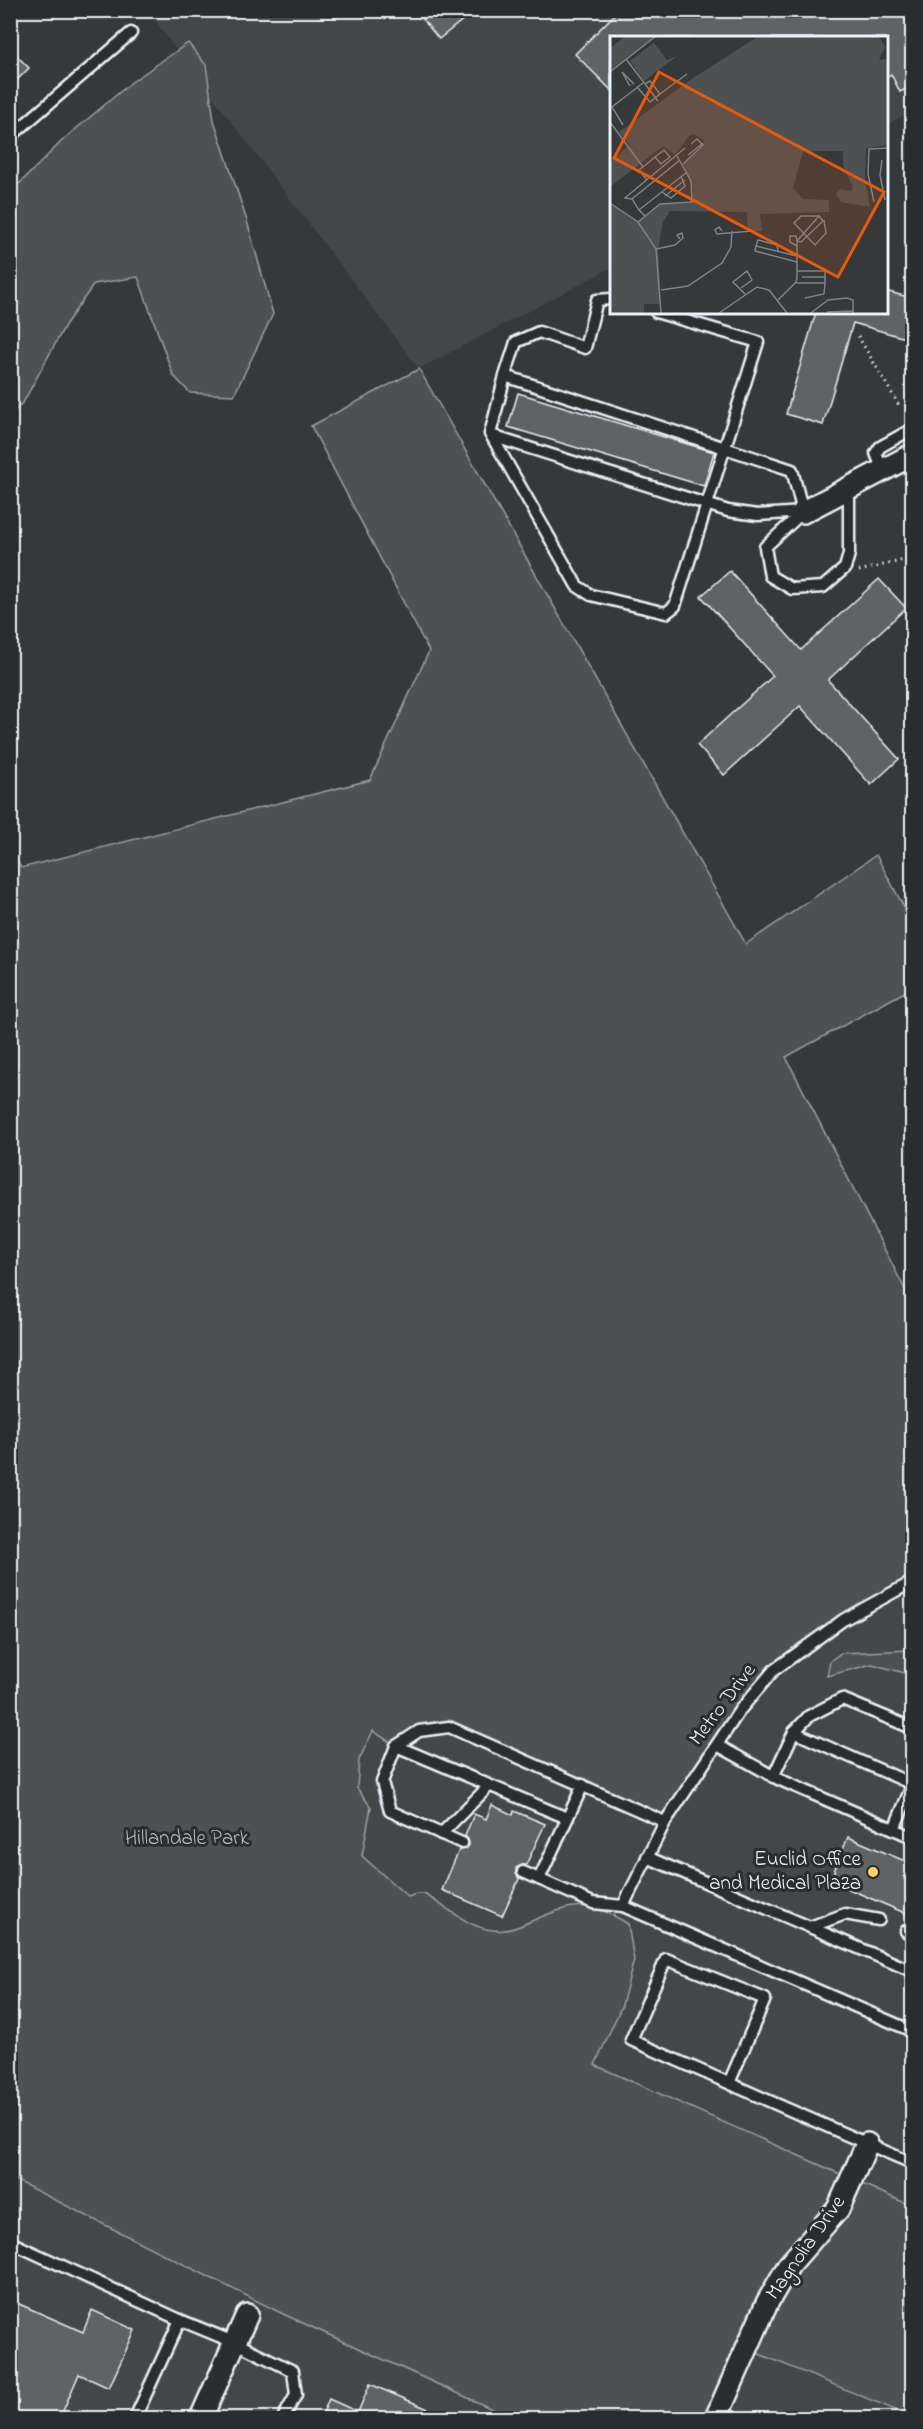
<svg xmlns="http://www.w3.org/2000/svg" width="923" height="2429" viewBox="0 0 923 2429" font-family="'Indie Flower',sans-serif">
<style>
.built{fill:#424647}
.green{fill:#4d5152;stroke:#9aa1a5;stroke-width:1.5}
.building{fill:#5f6365;stroke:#e8f1f8;stroke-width:1.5}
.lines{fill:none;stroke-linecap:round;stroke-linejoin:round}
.lane-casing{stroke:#e8f1f8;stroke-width:15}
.street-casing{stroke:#e8f1f8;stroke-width:26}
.path{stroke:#e8f1f8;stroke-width:3;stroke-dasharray:1.5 4.5;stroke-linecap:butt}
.lane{stroke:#2a2d2e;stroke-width:10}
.street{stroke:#2a2d2e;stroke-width:21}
.poi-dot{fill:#ffd166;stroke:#2a2d2e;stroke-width:2}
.labels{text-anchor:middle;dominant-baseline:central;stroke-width:6;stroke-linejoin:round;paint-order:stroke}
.street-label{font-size:21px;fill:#e8f1f8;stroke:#2a2d2e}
.park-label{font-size:21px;fill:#b2b9be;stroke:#2a2d2e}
.poi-label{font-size:21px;fill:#e8f1f8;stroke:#2a2d2e;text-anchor:end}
.inset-road{fill:none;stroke:#7d8386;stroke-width:1.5}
.view{fill:#e8590c;fill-opacity:0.15;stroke:#e8590c;stroke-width:3}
.inset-edge{fill:none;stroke:#e8f1f8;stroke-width:3}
</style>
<rect width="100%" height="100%" fill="#35393a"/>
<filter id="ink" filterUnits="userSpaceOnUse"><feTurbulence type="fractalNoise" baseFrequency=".0167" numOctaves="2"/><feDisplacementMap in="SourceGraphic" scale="12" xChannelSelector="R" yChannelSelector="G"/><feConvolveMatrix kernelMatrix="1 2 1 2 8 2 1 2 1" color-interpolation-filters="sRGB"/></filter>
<g filter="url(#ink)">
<g class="built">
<path d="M147 11H912V111L886 125V38H611V268L419 369Z"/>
<path d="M912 1582V2206L595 2064 362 1856 371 1807 357 1788 359 1760 373 1731 774 1670 843 1620Z"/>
<path d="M10 2178 283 2314 512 2418H11Z"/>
<path d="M747 2349 912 2417V2418H716Z"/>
</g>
<g class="green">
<path d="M188 43 206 65 214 120 247 221 273 314 234 395 190 393 173 375 138 277 94 284 66 324 24 401 11 415V192L64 139 133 81Z"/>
<path d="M419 369 746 944 876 855 912 922V988L786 1057 912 1303V1582L843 1620 774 1670 665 1822 449 1727 419 1731 396 1746 373 1731 359 1760 357 1788 371 1807 362 1856 408 1897 416 1894H424C445 1906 469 1928 493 1930 505 1932 519 1927 529 1922 572 1904 587 1898 628 1924L634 1960 622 2005 595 2065 912 2206V2417L747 2349 716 2418H512L283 2314 11 2178 10 847 21 868 370 780 429 651 311 426Z"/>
<path d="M912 1650V1675L872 1664 827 1676 830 1661 841 1653Z"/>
</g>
<g class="building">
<path d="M415 10H475L439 39Z"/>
<path d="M619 10H912V86L900 92 891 74 885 78V38H611V90L575 54Z"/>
<path d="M10 49 29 68 10 87Z"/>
<path d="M885 291 912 298V340L853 323 823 425 786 414 816 312H885Z"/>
<path d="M518 393 714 452 704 486 508 427Z"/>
<path d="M730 571 801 650 879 579 906 608 828 680 899 759 871 785 800 706 724 775 697 745 773 676 701 596Z"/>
<path d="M492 1805 513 1815 514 1811 545 1824 526 1865H522L516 1868V1873L519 1879 502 1916 442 1890 459 1850 466 1849 469 1845 468 1839 465 1836 474 1814 486 1819Z"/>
<path d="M848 1837 912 1864V1916L830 1881Z"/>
<path d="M10 2300 83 2332 92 2310 135 2330 109 2388 79 2374 60 2418H10Z"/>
<path d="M370 2384 449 2418H321L329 2399 358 2412Z"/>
</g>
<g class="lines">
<defs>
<g id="lane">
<path d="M10 137 131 33"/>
<path d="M505 376 516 342 539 332 585 348 597 300 611 299"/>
<path d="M491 435 577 586 591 595 666 613 675 606 758 342 656 312"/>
<path d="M883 471 876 453 880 447 912 429"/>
<path d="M803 512 792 470 505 376 490 434 501 439 728 511 758 515 803 512 765 547 770 576 792 589 823 587 845 568 849 554V488"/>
<path d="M794 1732 912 1784"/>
<path d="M717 1745 778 1779 912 1837"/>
<path d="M396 1746 567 1818"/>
<path d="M773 1777 794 1732 809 1716 842 1699 912 1728"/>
<path d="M894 1829 912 1786"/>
<path d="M441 1834 489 1786"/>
<path d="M462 1843 390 1811 382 1782 396 1746 419 1731 449 1727 665 1822"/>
<path d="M647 1857 912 1971"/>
<path d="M523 1872 593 1903 623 1906 912 2031"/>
<path d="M539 1879 583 1785"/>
<path d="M623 1906 665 1822 740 1710 774 1670 843 1620 912 1582"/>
<path d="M810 1927 845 1914 879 1920"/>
<path d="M906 1931 912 1936"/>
<path d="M729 2083 765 1999 666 1959 631 2040C724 2081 818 2123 912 2163"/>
<path d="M10 2242 180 2320"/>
<path d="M135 2418 180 2320 236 2343 293 2371 296 2395 283 2418"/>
</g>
<g id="street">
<path d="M803 512 912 455"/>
<path d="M201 2418 247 2315"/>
<path d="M716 2418 767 2303 789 2265 838 2209 867 2144"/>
</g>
</defs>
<use href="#lane" class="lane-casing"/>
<use href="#street" class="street-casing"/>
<g class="path">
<path d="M858 336 900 407"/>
<path d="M859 571 912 558"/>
</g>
<use href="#lane" class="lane"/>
<use href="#street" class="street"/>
</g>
</g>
<circle class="poi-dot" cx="873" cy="1872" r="6"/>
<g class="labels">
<g class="street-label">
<text transform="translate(723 1705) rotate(-53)">Metro Drive</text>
<text transform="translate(806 2248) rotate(-55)">Magnolia Drive</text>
</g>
<g class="park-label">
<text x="187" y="1839">Hillandale Park</text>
</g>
<g class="poi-label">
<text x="861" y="1860">Euclid Office<tspan x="861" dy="24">and Medical Plaza</tspan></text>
</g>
</g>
<g transform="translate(610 36)">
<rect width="278" height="278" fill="#35393a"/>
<path d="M16 0H46L0 36V12ZM149 0H268L272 5 275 11 269 24 277 23V109L256 112 255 145 260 171 231 166 226 158 230 153 241 155 243 151 233 130V115H193L183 152 193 163 219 164V176L150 178 152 195H138L137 176 60 175 53 186 48 213 51 268H34V277H0V167L28 185 50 168 79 167 83 154 73 128 95 105 84 98 79 100 65 119 53 110 0 151 1 125 20 109 9 96 83 42ZM44 7 57 24 67 20 34 45 20 25Z" fill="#4d5152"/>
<path class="inset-road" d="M82 0H118M16 23 48 65M0 36 46 0M20 50 12 36 24 48M27 51 40 66 50 58 40 45 35 48M50 58 77 38M0 86 33 131M13 89 2 71 33 47M78 119 93 107M272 124 270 139 275 164M73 128 93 109 87 103 81 108M37 144 29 134 33 131 45 121 54 114 60 121 51 128 45 121M52 156 61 162 75 150 71 140M55 160 75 144M22 163 15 162 75 112M264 166 258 138 259 113 278 112M0 167 28 186 46 213 51 277M29 174 22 163 70 124M35 180 29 174 77 136M209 180H191L184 187 205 209 216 197 214 184M28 186 50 168 82 166 81 145 67 120M112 195 109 191 105 194 107 198 142 195M146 210 148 204 167 209 168 215M46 213 65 209 73 202 72 197 67 199 70 203M187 226 145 215 146 210 187 220M192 241H215M186 247H215V235H187M131 252 142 244 137 235 123 246 135 258M51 254 78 250 112 227 121 211 122 195M195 262 214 258 215 247M168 264 186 246 187 242V205L191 206 213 185 209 180 187 205 186 200H180V206L187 210M217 276 243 275M109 277 147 251 159 254 177 277M201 277 218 264 237 262 243 264V277"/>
<path class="view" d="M49 36 274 156 228 241 4 122Z"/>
<rect width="278" height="278" class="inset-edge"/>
</g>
<rect width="923" height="2429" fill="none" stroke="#2a2d2e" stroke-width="36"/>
<rect x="18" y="18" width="887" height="2393" fill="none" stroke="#e8f1f8" stroke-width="2" filter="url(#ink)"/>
</svg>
